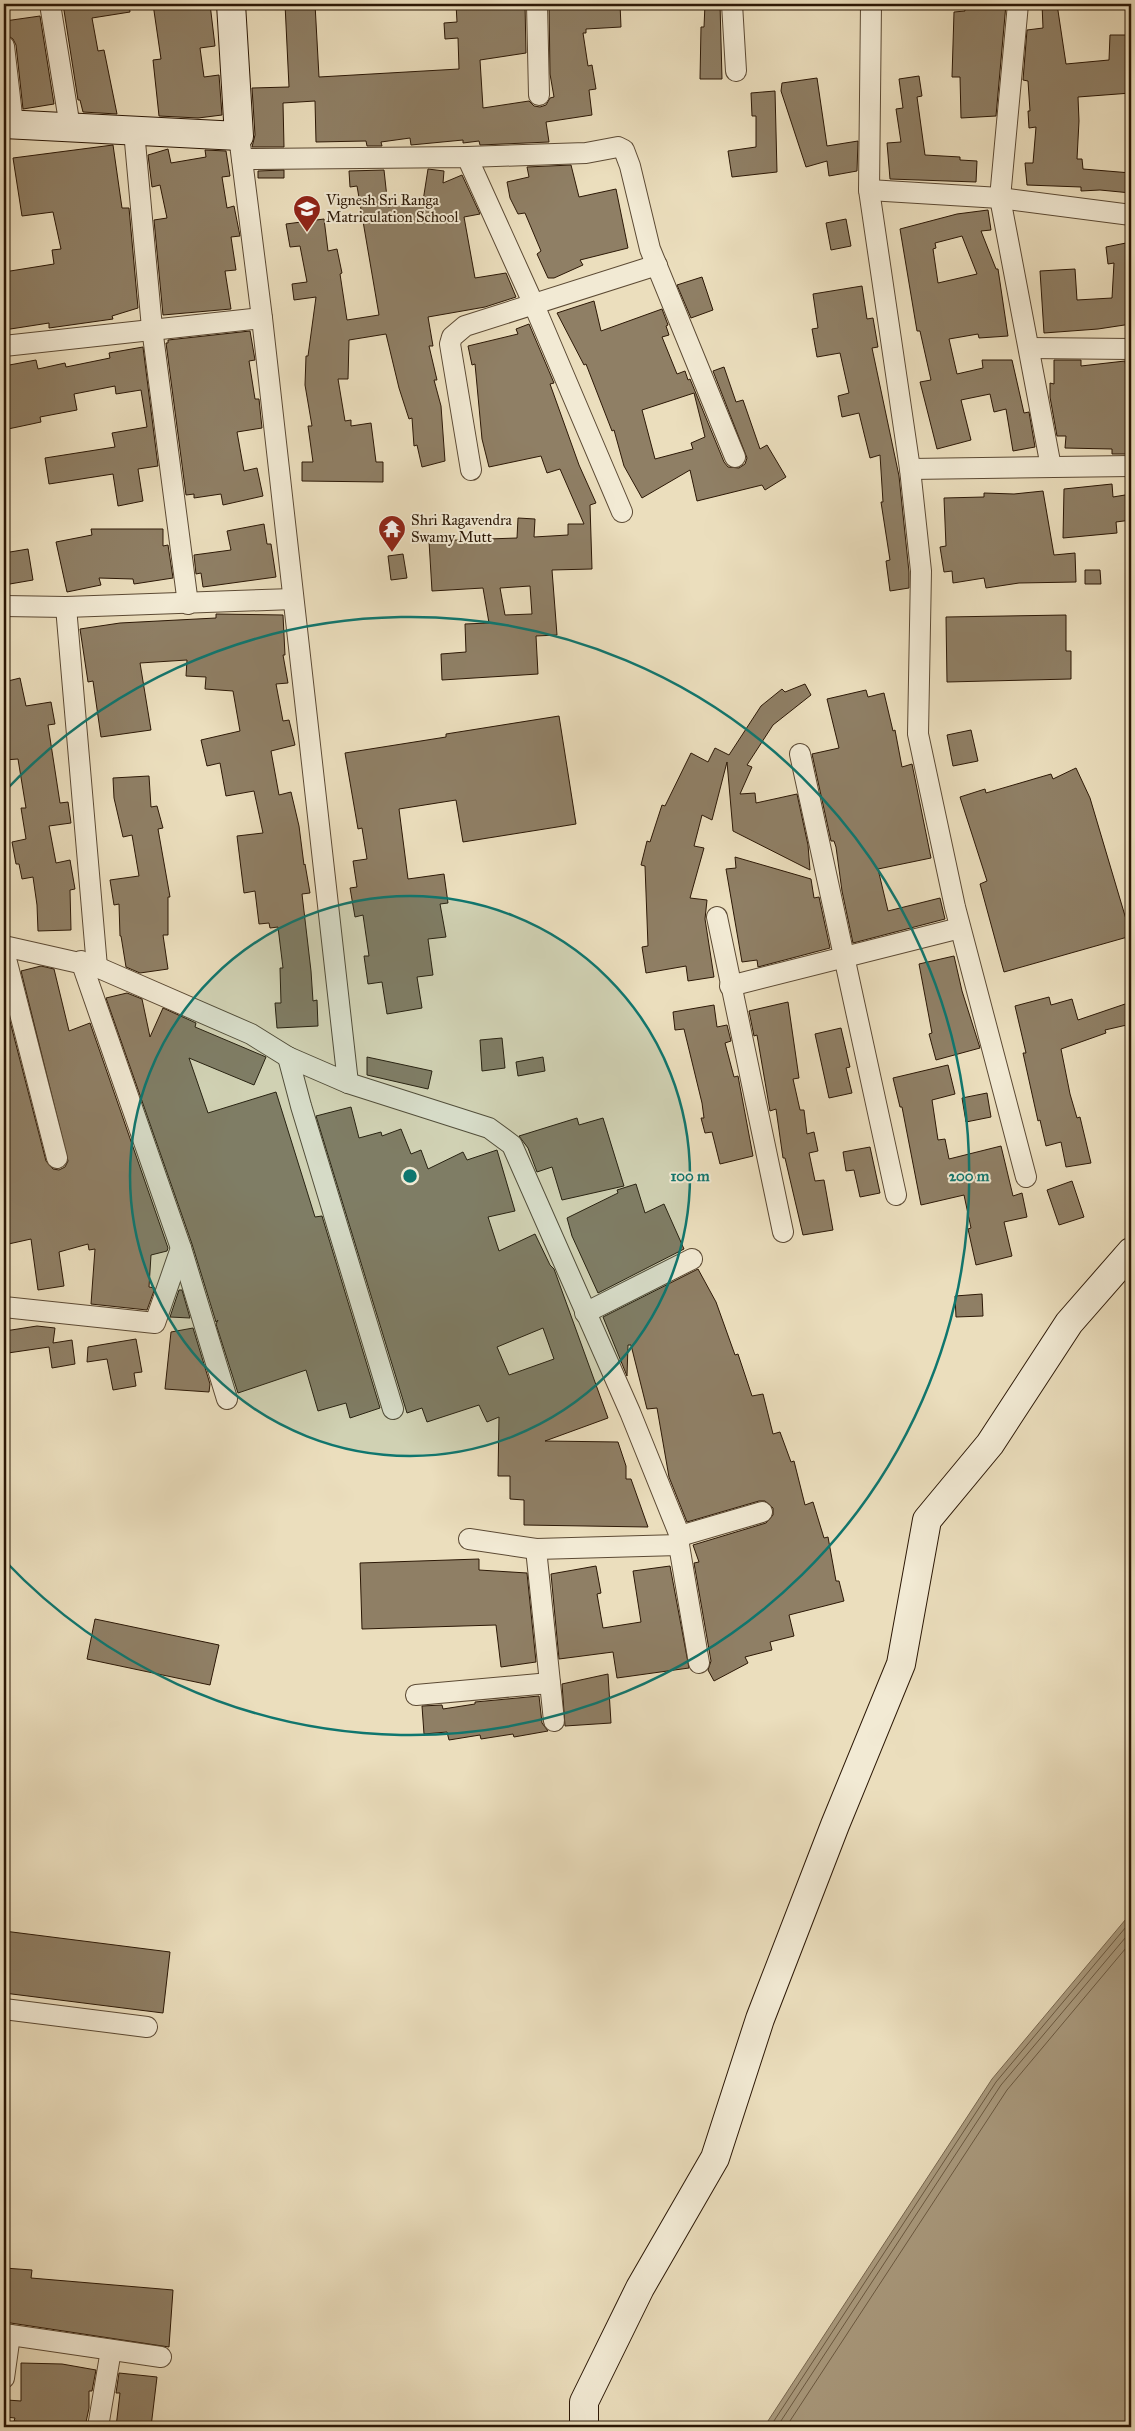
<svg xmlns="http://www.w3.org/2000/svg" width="1135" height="2431" viewBox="0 0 1135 2431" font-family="'IM FELL Great Primer',serif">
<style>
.water{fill:#aa9b7f;stroke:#78674f}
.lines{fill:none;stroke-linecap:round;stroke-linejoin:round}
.shore{stroke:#6b5a42;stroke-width:1}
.building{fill:#8f7f65;stroke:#2c1806;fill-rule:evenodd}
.street-casing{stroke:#5c4a34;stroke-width:22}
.secondary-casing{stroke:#2c1806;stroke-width:30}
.street{stroke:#f2ead4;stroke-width:20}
.secondary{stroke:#f2ead4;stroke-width:28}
.ring{fill:none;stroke:#0f766e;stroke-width:2.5}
.labels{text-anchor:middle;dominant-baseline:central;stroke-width:4;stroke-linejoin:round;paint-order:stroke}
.poi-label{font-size:15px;fill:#2c1806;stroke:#f2ead4;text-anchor:start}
.centre{fill:#0f766e;stroke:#f2ead4;stroke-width:2.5}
.ring-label{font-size:15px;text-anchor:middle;font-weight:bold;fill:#0f766e;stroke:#f2ead4;stroke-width:4;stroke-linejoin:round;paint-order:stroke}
</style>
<rect width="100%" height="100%" fill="#ebdebd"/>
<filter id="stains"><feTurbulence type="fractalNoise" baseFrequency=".004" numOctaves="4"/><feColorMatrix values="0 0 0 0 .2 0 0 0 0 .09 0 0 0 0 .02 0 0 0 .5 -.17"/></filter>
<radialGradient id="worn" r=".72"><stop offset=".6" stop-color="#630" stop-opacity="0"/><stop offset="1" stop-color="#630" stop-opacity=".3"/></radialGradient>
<path class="water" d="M1131 1913V2427H764L992 2079Z"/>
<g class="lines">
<g class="shore">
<path d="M770 2427 996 2082 1131 1921"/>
<path d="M777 2427 1001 2085 1131 1931"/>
<path d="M786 2427 1007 2090 1131 1942"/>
</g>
</g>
<g class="building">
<path d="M63 4H129L130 12 92 18 98 51 104 50 117 114 83 112 80 100H78Z"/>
<path d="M153 4H210L215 46 200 48 204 77 219 75 222 115 198 118 159 116 153 60 161 59Z"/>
<path d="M285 4H315L319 77 459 69 458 38 445 39 444 23 457 22 456 4H525L526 53 480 60 483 108 529 101 534 106 540 107 546 105 550 98 554 97 550 74 549 4H565V6L620 4 621 27 586 29V33H583L588 66 592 65 596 89 589 90 592 115 546 122 549 142 480 145 479 141 463 143V140L411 145 410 138 381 142 382 146H367L366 141 316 142 315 101 283 103 284 147H252L255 135 252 88 289 87Z"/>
<path d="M705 4H720L722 79H700L701 27H704Z"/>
<path d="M964 4H1006L996 116 961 118 960 77H952L954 12 965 11Z"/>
<path d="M1042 4H1057L1066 64 1109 60 1110 35H1131V93L1078 97 1079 121 1077 159H1082L1083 169 1131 173V193L1100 190 1081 191V187L1027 185 1025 163H1033L1036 127 1029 128 1028 111H1030L1028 81 1023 80 1027 30 1043 28Z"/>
<path d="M40 16 54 104 23 109 16 45 13 39 7 35 5 21Z"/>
<path d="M919 76 922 96 917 97 925 155 960 157V160L977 161 976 182 890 179 887 143 901 142 896 109 903 108 899 79Z"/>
<path d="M817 78 827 146 858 141 857 171 829 176 827 161 806 167 781 91 782 83Z"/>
<path d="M775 91 777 172 732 177 728 151 756 147V116H752L751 93Z"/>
<path d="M113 145 122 208H129L138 308 112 316 113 319 49 328V323L4 330V272L54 264 52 250 61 249 53 212 22 216 13 158Z"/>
<path d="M168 149 171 163 206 157 205 150 226 151 230 176 222 177 227 208 234 206 240 236 231 237 236 270 225 271 231 309 163 315 154 220 167 218 160 185 152 187 148 155Z"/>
<path d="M571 165 579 197 616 189 628 248 580 260 583 265 554 278H548L537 254 541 251 525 213 518 214 510 198 507 182 529 177 527 167Z"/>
<path d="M428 169 444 171 443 183 462 175 480 214 464 217 475 278 506 273 516 297 485 307 428 317 433 346H429L437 380H434L441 406 445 461 422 467 417 445 414 446 412 418 409 419 399 388 386 334 349 340 348 379H338L345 421 351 420V426L371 423 376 462H383V482L302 481V462H313L308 426H312L305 385 306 356H308L316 297 294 300 292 284 307 282 300 246 290 247 286 224 324 219 328 251 337 249 342 273 340 274 347 320 379 315 357 186 350 187 349 171 384 170 388 207 423 201Z"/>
<path d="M284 170V178H258V171Z"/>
<path d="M988 210 991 230 981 231 996 269H998L1008 336 979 338 978 334 949 339 957 374 983 368 982 360H1012L1024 413 1029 412 1035 447 1013 451 1006 409 994 412 990 394 961 400 971 440 937 449 920 382 931 380 920 331H917L900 229 957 214ZM962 236 977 274 938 283 933 249 936 248 935 243Z"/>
<path d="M846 219 851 246 831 250 826 223Z"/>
<path d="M1131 242V324L1098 329 1044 333 1040 271 1075 269 1077 300 1112 298 1114 263 1108 264 1106 247Z"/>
<path d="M702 277 713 310 691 318 677 285Z"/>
<path d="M862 286 867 319 873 318 878 347 872 348 899 476 909 572V588L890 591 886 561 890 560 881 502H883L880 455 870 458 859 413 842 417 838 396 849 393 840 353 817 357 812 329 818 328 813 294Z"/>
<path d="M594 301 601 331 662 309 668 325 666 326 669 335 662 337 677 374 685 371 688 380 690 379 724 462 728 467 739 468 745 464 747 458 713 371 724 367 736 402 743 400 760 449 767 445 786 477 765 490 762 485 697 501 690 470 642 498 624 466 614 430 612 431 586 364 584 365 557 313ZM694 393 705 437 691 443 693 449 655 459 642 410Z"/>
<path d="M529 324 554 383 550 384 579 465 596 503 590 505 592 569 552 570 557 635 536 636 538 674 442 680 441 654 466 652 465 624 489 623 483 588 432 591 429 541 517 538 518 518 535 519 534 537 568 535V524H584L560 469 547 473 541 456 489 467 482 439 475 364 472 365 468 346 518 334 516 329ZM530 586 532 614 505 615 500 588Z"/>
<path d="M250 331 255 360 249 361 255 399H259L262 428 237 432 244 471 257 468 263 496 223 505 221 494 194 498V494L186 495 166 343H168V340Z"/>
<path d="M143 347 158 466 138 469 143 501 118 506 113 474 49 484 45 458 115 447 112 433 147 427 141 390 116 394 115 386 74 394 77 410 40 417 41 422 8 429 7 427 4 428V366L36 360 38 369 65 363 66 367 110 358 109 353Z"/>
<path d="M1054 360H1081V366L1125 361 1127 375H1131V454H1112V449L1065 448 1066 436H1057L1050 397V383L1054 384Z"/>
<path d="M1112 484 1113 497 1131 494V520L1116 522 1117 533 1063 538 1064 489Z"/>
<path d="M1043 491 1054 555 1075 553 1076 582 1019 583 986 588 984 578 953 583 952 571 944 572 940 547 946 546 944 498 984 497V493L1014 494Z"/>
<path d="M264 524 267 544H271L276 577 203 587 201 573 196 574 194 555 231 550 227 531Z"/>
<path d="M91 529H163V546L168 545 173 578 134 584 133 579 99 578 101 585 67 592 56 542 92 535Z"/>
<path d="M28 549 33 580 4 585V553Z"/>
<path d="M403 554 407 578 391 580 388 556Z"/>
<path d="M1085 570H1100L1101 584H1085Z"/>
<path d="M216 614 283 615 285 655H283L288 683 276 684 283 721 289 720 295 745 271 751 279 795 291 792 299 826 304 865 305 864 310 893 302 894 311 971 313 1001 317 1000 318 1026 277 1028 275 1003H281L280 968H283L278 927 270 928 269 923 259 924 255 891 244 893 237 836 263 833 254 791 226 796 220 763 207 766 201 740 240 731 233 691 205 689 206 677 186 676 187 660 140 663 151 730 101 737 93 681 88 682 80 629 120 623 216 618Z"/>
<path d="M1066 615V651H1071V679L947 682 946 617Z"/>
<path d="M20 678 26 706 51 702 55 724 48 725 60 803 68 802 71 823 49 826 56 863 70 860 75 889 70 890 71 930 38 931 37 905 33 877 22 879 19 864H16L12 842 26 839 21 808H26L18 759 4 760V703L9 702 4 682Z"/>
<path d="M805 684 811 695 773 725 747 765 752 767 740 794 755 793 756 803 797 794 808 845 810 870 733 831 727 762 712 820 702 815 694 846 704 848 690 898 707 900 705 919 714 977 688 981 686 966 646 973 642 947 648 946 645 866 641 865 647 841 650 842 662 805 665 806 691 753 708 762 715 748 729 755 761 706 782 689 785 692Z"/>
<path d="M866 690 868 697 884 693 893 731 895 730 902 767 912 764 931 858 878 869 888 911 940 898 945 919 853 943 842 891 836 847 834 841H831L812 754 839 748 827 699Z"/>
<path d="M559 716 576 824 463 842 456 800 399 809 408 879 444 874 448 903 440 904 446 937 428 939 433 975 417 977 422 1008 387 1014 382 982 368 984 364 956H369L363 915 355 917 350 888 357 887 353 861 367 859 362 828 358 829 345 753 446 737V734Z"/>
<path d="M971 730 978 761 953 766 947 735Z"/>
<path d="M1076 768 1090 798 1131 936 1004 972 980 884 987 881 960 797 985 789 986 793 1051 774 1053 779Z"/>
<path d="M149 776 151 807 157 806 163 828 158 829 170 897H168V935H163L168 969 140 973 126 967 121 936H120L119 904 114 905 110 880 139 876 132 835 123 837 114 798 113 778Z"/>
<path d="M735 857 811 879 814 898 819 897 830 948 758 967 757 960 742 962 726 869 736 868Z"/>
<path d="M954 956 962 991 980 1048 936 1060 929 1034 932 1033 919 964Z"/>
<path d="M41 966 54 969 69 1031 90 1023 168 1248 167 1251 151 1255 149 1287 155 1288 147 1310 91 1304 95 1249 89 1250 88 1244 59 1252 64 1286 38 1290 31 1239 4 1245V998L46 1161 53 1169 59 1170 65 1167 68 1161 21 971Z"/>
<path d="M127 993 142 999 150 1037 163 1008 196 1023 195 1027 266 1057 254 1085 189 1058 208 1113 276 1092 315 1217 322 1216 380 1408 350 1418 346 1403 318 1411 306 1370 238 1393 216 1324 218 1320 216 1322 192 1244 106 998Z"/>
<path d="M1049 997 1051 1005 1072 999 1078 1020 1131 1002V1024L1105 1030 1106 1033 1061 1049 1070 1094 1077 1118 1080 1117 1091 1163 1066 1167 1061 1142 1046 1146 1040 1120 1038 1121 1023 1053H1026L1015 1006Z"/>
<path d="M788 1002 799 1078 793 1079 800 1110H804L807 1134 814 1132 818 1151 809 1153 815 1181 824 1180 833 1230 803 1235 785 1158H783L776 1109 770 1111 757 1035 754 1036 749 1011Z"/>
<path d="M714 1005 717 1027 727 1025 731 1041 725 1043 734 1077 738 1076 753 1156 720 1164 712 1132 705 1133 701 1118H704L702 1103 684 1029 675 1030 673 1012Z"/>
<path d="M841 1028 850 1067 846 1068 852 1093 829 1098 815 1034Z"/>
<path d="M502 1038 505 1068 482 1071 480 1040Z"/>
<path d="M367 1057 432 1071 428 1089 367 1075Z"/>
<path d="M543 1057 545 1071 518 1076 516 1062Z"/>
<path d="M948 1065 955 1094 932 1100 938 1140 945 1139 949 1159 1001 1146 1013 1196 1022 1193 1027 1217 1004 1222 1012 1256 976 1265 968 1229 971 1228 964 1195 921 1205 902 1107H900L893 1078Z"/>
<path d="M987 1093 991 1117 966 1122 962 1098Z"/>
<path d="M351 1107 359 1138 381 1132 382 1136 401 1129 411 1154 421 1150 428 1169 463 1152 467 1160 497 1150 515 1211 488 1217 499 1251 535 1234 550 1265 554 1269 608 1418 545 1441 618 1442 626 1466V1479H631L648 1527 524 1525V1500L510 1499V1476H498L499 1417 487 1422 479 1405 427 1422 422 1408 407 1413 316 1116ZM543 1328 554 1359 509 1375 497 1347Z"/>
<path d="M577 1118 579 1125 603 1118 624 1186 562 1200 552 1167 537 1172 528 1148 519 1136Z"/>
<path d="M870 1147 880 1193 860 1197 854 1170 846 1171 843 1152Z"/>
<path d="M1072 1181 1084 1217 1059 1225 1047 1190Z"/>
<path d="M636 1184 645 1213 664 1204 684 1249 598 1293 572 1236 567 1218 618 1193 617 1190Z"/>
<path d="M698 1269 716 1302 735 1355 738 1354 752 1396 763 1394 773 1434 780 1432 791 1462 794 1461 805 1505 813 1502 824 1538 828 1537 836 1581H839L844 1601 789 1615 794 1636 770 1642 772 1650 745 1657 748 1663 714 1681 708 1670 711 1661 694 1563 699 1562 693 1545 766 1523 773 1515V1508L765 1501H759L687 1522 669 1477 657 1408 647 1409 631 1345H628L627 1376 603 1317Z"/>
<path d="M179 1290H182L190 1318 170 1317Z"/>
<path d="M982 1294 983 1316 956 1317 955 1296Z"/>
<path d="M37 1326 55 1328 53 1343 72 1340 75 1364 52 1368 49 1347 8 1353 5 1331Z"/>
<path d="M193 1328 210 1384 209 1392 165 1389 171 1332Z"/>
<path d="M136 1339 142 1372 134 1373 136 1386 113 1390 107 1359 87 1362 88 1347Z"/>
<path d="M479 1559V1570L527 1573 536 1662 501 1667 496 1625 362 1629 360 1563Z"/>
<path d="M596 1566 601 1593 597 1594 603 1628 641 1622 633 1571 670 1566 689 1668 617 1678 613 1652 559 1659 551 1574Z"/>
<path d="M95 1619 219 1645 210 1685 87 1659Z"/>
<path d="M608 1674 611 1723 565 1726 562 1684Z"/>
<path d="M539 1696 542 1723 548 1731 514 1737 513 1734 481 1739 480 1735 449 1740 447 1732 424 1734 422 1706 442 1705 443 1709 475 1704V1702Z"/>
<path d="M4 1931 170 1952 163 2013 4 1993Z"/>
<path d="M4 2268 32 2270 31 2278 173 2290 169 2347 4 2322Z"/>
<path d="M21 2363 62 2364 96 2370 92 2391H89V2408L85 2427H60L14 2421 15 2418 5 2417 7 2400 21 2401Z"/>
<path d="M119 2373 157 2377 151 2427H116L120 2393H116Z"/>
</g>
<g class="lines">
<defs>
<g id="street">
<path d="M50 4 70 127"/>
<path d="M537 4 539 95"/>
<path d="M732 4 736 71"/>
<path d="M871 4 869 190 910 469 921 571 918 734 955 907 1026 1177"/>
<path d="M1018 4 1000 198 1051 467"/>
<path d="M4 46 13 124"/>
<path d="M134 131 152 328 188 604"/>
<path d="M239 136 262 318 348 1083"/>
<path d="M467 157 586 153 618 147 624 150 630 166 650 249 735 457"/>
<path d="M242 159 467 157 534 305 622 512"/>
<path d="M869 190 1000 198 1131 215"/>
<path d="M4 346 262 318"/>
<path d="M1029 348 1131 349"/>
<path d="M910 469 1131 466"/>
<path d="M471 470 450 344 452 337 465 326 657 265"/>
<path d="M4 606 66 607 293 599"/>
<path d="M66 607 97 967"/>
<path d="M800 754 896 1195"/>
<path d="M717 917 783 1232"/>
<path d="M4 946 97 967 251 1034 288 1057 348 1083 489 1128 512 1145 630 1412 680 1536 679 1545 699 1663"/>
<path d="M4 951 57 1158"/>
<path d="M81 961 181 1248 227 1399"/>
<path d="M730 986 960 928"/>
<path d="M288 1057 301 1106 393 1409"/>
<path d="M4 1307 155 1323 181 1248"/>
<path d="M585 1313 692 1259"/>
<path d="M680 1536 762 1512"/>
<path d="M469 1539 536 1549"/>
<path d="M416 1695 550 1683"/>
<path d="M554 1721 536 1549 679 1545"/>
<path d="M4 2009 147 2027"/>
<path d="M4 2334 161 2357"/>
<path d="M4 2378 10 2335"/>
<path d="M98 2427 111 2350"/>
</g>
<g id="secondary">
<path d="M4 124 239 136 231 4"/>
<path d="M584 2427V2402L640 2288 715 2158 760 2019 835 1825 901 1664 927 1520 990 1444 1069 1323 1131 1252"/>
</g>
</defs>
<use href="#street" class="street-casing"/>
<use href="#secondary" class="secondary-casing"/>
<use href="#street" class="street"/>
<use href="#secondary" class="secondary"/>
</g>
<circle cx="410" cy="1176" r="280" fill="#0f766e" fill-opacity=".12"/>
<g class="ring">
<circle cx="410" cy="1176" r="280"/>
<path d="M5 791A559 559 0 1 1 5 1561"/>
</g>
<defs>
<symbol id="school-pin" viewBox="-11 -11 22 30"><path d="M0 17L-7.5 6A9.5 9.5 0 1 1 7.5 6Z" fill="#8f2418" stroke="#f2ead4"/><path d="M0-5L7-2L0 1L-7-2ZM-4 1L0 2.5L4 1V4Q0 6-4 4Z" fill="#fff"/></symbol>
<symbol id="temple-pin" viewBox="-11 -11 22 30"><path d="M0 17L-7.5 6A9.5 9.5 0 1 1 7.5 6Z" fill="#8f2418" stroke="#f2ead4"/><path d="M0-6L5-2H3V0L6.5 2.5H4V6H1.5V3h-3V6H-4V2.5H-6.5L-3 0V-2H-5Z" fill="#fff"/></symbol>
</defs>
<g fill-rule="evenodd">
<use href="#school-pin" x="291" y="193" width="32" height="43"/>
<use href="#temple-pin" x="376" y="513" width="32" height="43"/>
</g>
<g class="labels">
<g class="poi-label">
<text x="326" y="200">Vignesh Sri Ranga<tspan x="326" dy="17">Matriculation School</tspan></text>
<text x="411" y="520">Shri Ragavendra<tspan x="411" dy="17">Swamy Mutt</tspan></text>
</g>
</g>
<circle cx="410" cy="1176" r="8" class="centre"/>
<g class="ring-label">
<text x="690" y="1181">100 m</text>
<text x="969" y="1181">200 m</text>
</g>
<rect width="1135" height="2431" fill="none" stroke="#ebdebd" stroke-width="20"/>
<rect x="5" y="5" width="1125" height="2421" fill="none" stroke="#2c1806" stroke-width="2.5"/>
<rect x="10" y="10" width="1115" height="2411" fill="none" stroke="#2c1806"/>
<rect width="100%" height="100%" filter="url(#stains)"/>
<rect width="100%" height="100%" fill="url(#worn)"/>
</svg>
